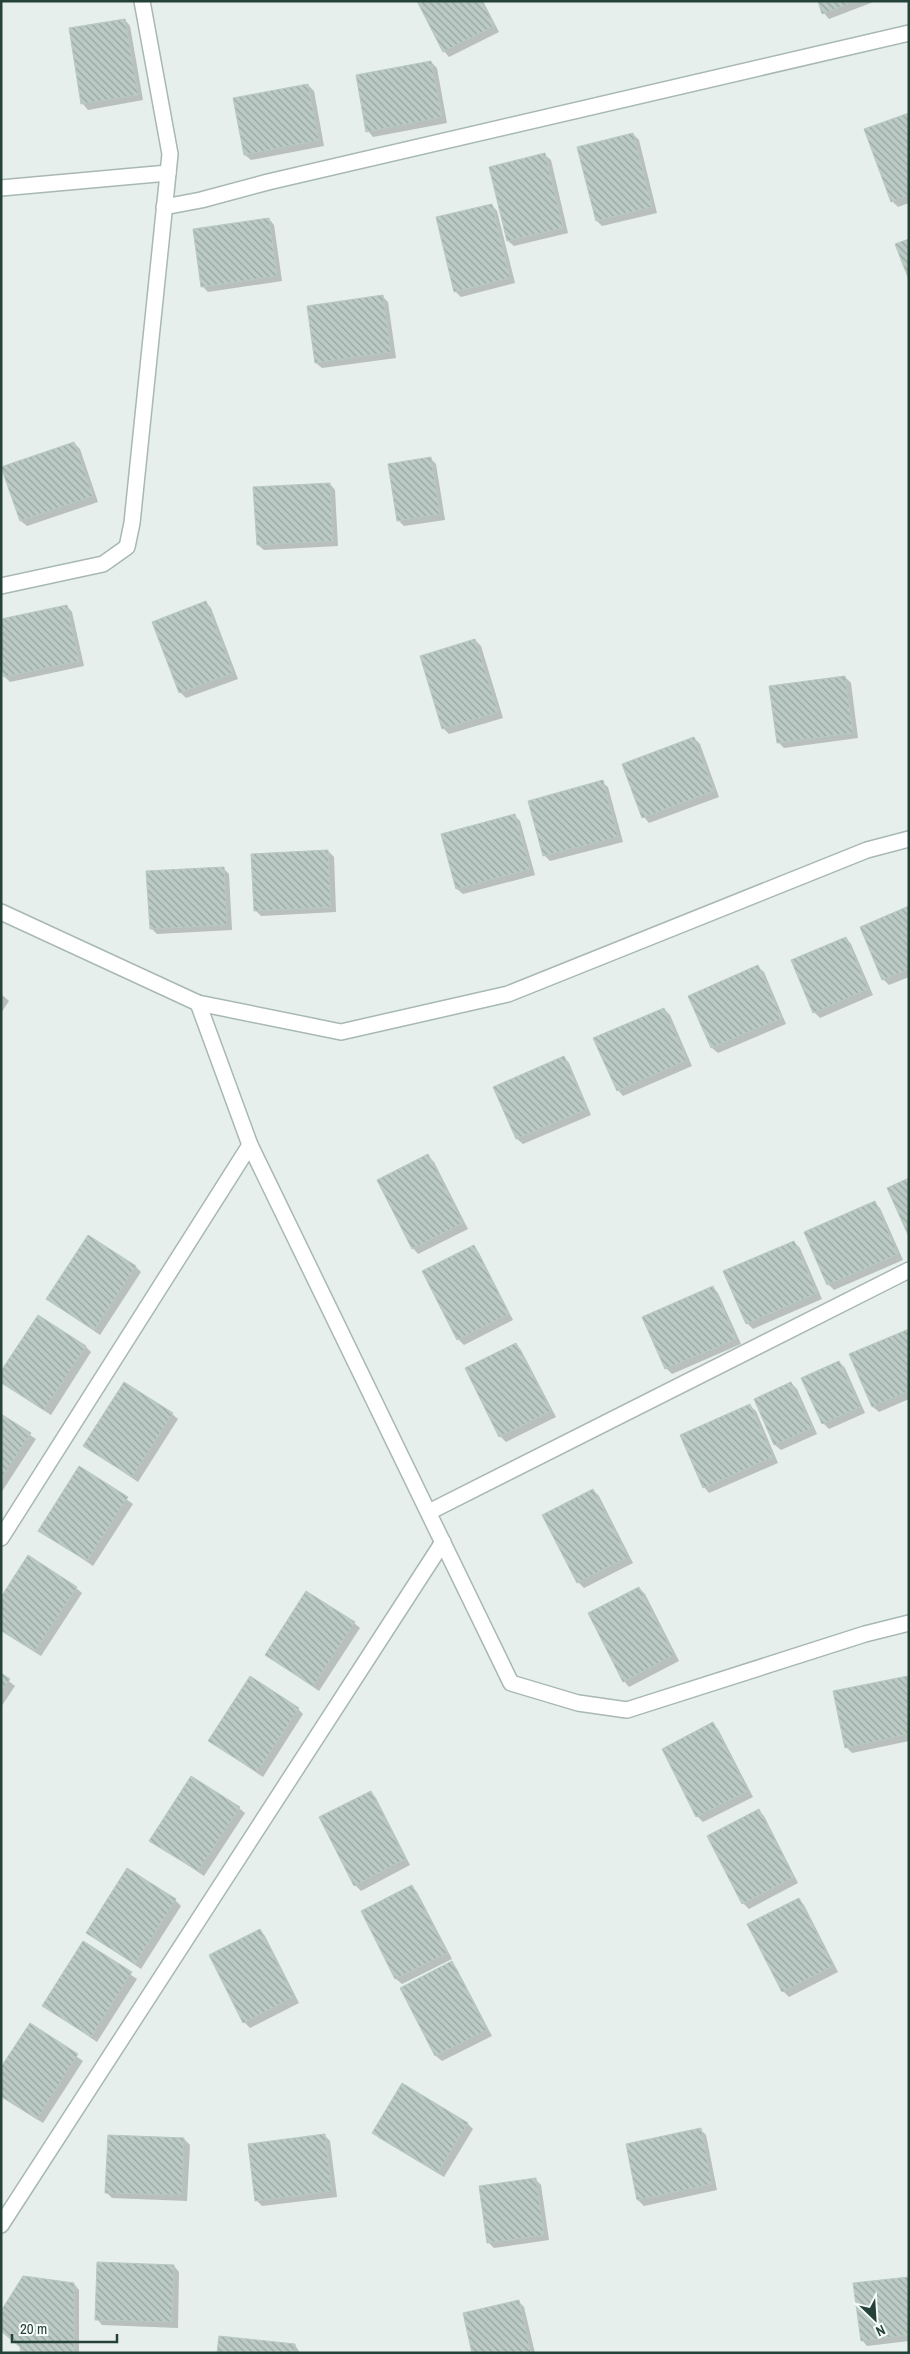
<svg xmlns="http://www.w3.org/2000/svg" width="910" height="2354" viewBox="0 0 910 2354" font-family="'Archivo Narrow',sans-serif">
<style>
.shadow{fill:#0003}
.building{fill:url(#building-back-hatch);stroke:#b8c9c2}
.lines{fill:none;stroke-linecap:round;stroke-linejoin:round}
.service-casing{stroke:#a8b8b2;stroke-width:18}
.minor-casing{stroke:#a8b8b2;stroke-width:18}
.service{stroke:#fff;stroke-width:15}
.minor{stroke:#fff;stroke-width:15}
</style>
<defs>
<pattern id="building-back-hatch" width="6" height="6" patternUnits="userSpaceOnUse" patternTransform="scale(1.25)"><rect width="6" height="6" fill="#bbcac4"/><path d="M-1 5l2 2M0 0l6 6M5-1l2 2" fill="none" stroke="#98a6a0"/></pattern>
</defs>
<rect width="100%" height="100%" fill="#e6efeb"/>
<g class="shadow">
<path d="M418 1H483L499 32 449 57 444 51Z"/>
<path d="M819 1H876L829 19 824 13Z"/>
<path d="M125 20 130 26 143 100 88 110 83 104 70 30Z"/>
<path d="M431 62 437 68 447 123 373 137 368 131Z"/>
<path d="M308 85 314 91 324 146 251 160 245 155Z"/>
<path d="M909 114V203L898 207 892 201Z"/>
<path d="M633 134 639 140 657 213 602 226 597 221Z"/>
<path d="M545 155 551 160 568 233 514 246 508 241Z"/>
<path d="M492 205 497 211 515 283 461 297 455 291Z"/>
<path d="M269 219 274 225 282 281 208 292 202 286Z"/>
<path d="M383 297 388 302 396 358 322 368 316 363Z"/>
<path d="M74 443 80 449 98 502 27 526 21 521Z"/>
<path d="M431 459 436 464 445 520 404 526 398 520Z"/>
<path d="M330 484 335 490 338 546 264 550 258 545Z"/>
<path d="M206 602 211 608 238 679 186 698 180 692Z"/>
<path d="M67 606 72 612 84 666 10 682 5 677Z"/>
<path d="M475 640 481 646 503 718 449 734 443 728Z"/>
<path d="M845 677 851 683 858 738 784 748 778 742Z"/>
<path d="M694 738 700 744 719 797 649 823 644 817Z"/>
<path d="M602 782 608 787 623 842 550 861 545 856 530 802Z"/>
<path d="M514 815 520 821 535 875 463 894 457 889 442 835Z"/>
<path d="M328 851 334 857 336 912 261 916 256 911Z"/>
<path d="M223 868 229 874 232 930 157 934 151 928Z"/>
<path d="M909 908V977L889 985 883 979 862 928Z"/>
<path d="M846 938 851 944 873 995 820 1018 814 1012Z"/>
<path d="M758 967 764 972 786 1024 718 1053 712 1048 690 997Z"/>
<path d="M1 994 9 1001 1 1013Z"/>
<path d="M664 1009 670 1015 692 1066 623 1096 618 1090Z"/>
<path d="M564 1057 569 1063 591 1115 523 1144 517 1139 495 1088Z"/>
<path d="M428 1156 434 1162 468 1229 418 1254 413 1248Z"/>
<path d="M874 1203 880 1208 903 1260 834 1290 828 1284Z"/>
<path d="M794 1242 800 1248 822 1299 753 1329 747 1323 725 1272Z"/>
<path d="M474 1247 479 1253 513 1320 464 1345 458 1339Z"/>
<path d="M135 1266 141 1272 100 1335 47 1299Z"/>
<path d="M713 1287 718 1293 741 1344 672 1374 666 1368Z"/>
<path d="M909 1330V1399L879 1412 873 1407 851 1355Z"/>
<path d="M516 1344 521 1350 556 1417 506 1442 500 1436Z"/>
<path d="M86 1347 91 1352 51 1415 1 1383V1374Z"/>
<path d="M839 1362 845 1368 865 1413 829 1429 823 1423 803 1378Z"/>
<path d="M791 1383 797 1389 817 1434 781 1450 775 1445 755 1399Z"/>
<path d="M750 1406 756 1411 778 1463 709 1493 704 1487Z"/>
<path d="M172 1414 178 1419 138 1482 85 1446Z"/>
<path d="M1 1416 36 1439 1 1493Z"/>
<path d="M80 1467 133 1504 93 1566 40 1530Z"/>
<path d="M593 1490 599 1496 633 1563 584 1588 578 1582Z"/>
<path d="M76 1588 82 1593 41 1656 1 1631V1600Z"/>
<path d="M639 1588 645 1594 679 1661 629 1687 624 1681Z"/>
<path d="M354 1623 360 1628 319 1691 266 1655Z"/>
<path d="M1 1675 15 1686 1 1707Z"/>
<path d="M908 1677 909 1741 852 1753 846 1747Z"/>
<path d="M298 1709 303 1714 263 1777 210 1741Z"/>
<path d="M712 1724 718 1729 753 1797 703 1822 697 1816Z"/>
<path d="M371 1792 376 1798 410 1865 361 1891 355 1885Z"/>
<path d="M239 1808 245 1813 204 1876 151 1840Z"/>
<path d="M759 1811 764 1816 798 1883 749 1909 743 1903Z"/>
<path d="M412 1887 417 1892 452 1959 402 1984 396 1979 362 1912Z"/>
<path d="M798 1899 804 1905 838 1972 789 1997 783 1991Z"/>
<path d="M175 1900 181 1906 141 1969 88 1933Z"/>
<path d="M260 1930 265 1936 299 2003 250 2028 244 2022Z"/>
<path d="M84 1943 137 1979 97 2042 44 2006Z"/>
<path d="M451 1963 457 1969 492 2036 442 2061 436 2056Z"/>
<path d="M30 2024 83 2061 43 2123 1 2097V2070Z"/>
<path d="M468 2124 473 2129 444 2177 379 2138 374 2132Z"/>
<path d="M700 2129 706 2135 717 2190 644 2206 638 2200 627 2145Z"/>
<path d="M324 2135 330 2141 337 2197 262 2206 257 2201Z"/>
<path d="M184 2139 190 2145 187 2201 112 2198 106 2192Z"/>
<path d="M535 2179 541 2185 549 2240 494 2248 488 2242Z"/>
<path d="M174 2266 179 2272 178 2328 102 2325 97 2319Z"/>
<path d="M909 2278V2341L867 2346 862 2340Z"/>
<path d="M74 2284 79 2290V2353H22V2348Z"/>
<path d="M518 2301 524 2307 535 2353H473Z"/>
<path d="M295 2345 300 2353H218Z"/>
</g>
<g class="building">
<path d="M417 1H482L494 26 443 52Z"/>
<path d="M818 1H856L822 14Z"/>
<path d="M125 19 138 95 81 104 69 28Z"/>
<path d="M431 61 442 117 366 132 356 75Z"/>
<path d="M308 84 319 140 244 155 233 98Z"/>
<path d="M909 113V195L891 202 864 129Z"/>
<path d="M633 133 652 207 596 221 577 147Z"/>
<path d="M545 153 563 228 507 241 489 167Z"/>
<path d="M492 204 510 278 454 292 436 217Z"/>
<path d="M269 218 277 276 201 287 193 229Z"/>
<path d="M909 239V280L895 244Z"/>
<path d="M383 295 391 352 315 363 307 306Z"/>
<path d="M74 442 93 496 20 521 1 467Z"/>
<path d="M431 457 440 514 397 521 388 464Z"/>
<path d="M330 483 333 541 257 545 253 487Z"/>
<path d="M206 601 233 673 179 693 152 622Z"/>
<path d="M67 605 79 661 4 677 1 666V619Z"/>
<path d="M475 639 498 712 442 729 420 656Z"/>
<path d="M845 676 853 733 777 743 769 686Z"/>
<path d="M694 737 714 791 642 818 622 764Z"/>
<path d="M603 780 618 837 543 856 528 801Z"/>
<path d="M515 814 530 869 456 889 441 834Z"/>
<path d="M328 850 331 907 254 911 251 854Z"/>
<path d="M224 867 227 925 150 929 146 871Z"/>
<path d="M909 906V969L882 980 860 927Z"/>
<path d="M846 937 868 989 813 1013 791 960Z"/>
<path d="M758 965 782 1018 711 1048 688 996Z"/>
<path d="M664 1008 687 1060 617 1091 593 1038Z"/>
<path d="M564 1056 587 1109 516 1139 493 1087Z"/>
<path d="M428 1154 463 1223 412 1249 377 1180Z"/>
<path d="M909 1178V1237L887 1188Z"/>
<path d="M875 1201 898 1254 827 1285 804 1232Z"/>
<path d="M88 1235 136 1266 94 1330 46 1299Z"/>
<path d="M794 1241 817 1293 746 1324 723 1271Z"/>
<path d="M474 1245 509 1314 457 1340 422 1271Z"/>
<path d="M713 1286 736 1339 665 1369 642 1317Z"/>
<path d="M38 1315 86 1346 44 1410 1 1382V1371Z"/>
<path d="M909 1329V1391L872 1407 849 1354Z"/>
<path d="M516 1343 551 1411 499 1437 465 1368Z"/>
<path d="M839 1361 860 1407 822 1424 801 1378Z"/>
<path d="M124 1382 173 1413 132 1477 83 1446Z"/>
<path d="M791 1382 812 1428 774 1445 754 1399Z"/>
<path d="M750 1404 773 1457 703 1488 680 1435Z"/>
<path d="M1 1414 31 1433 1 1479Z"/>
<path d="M79 1466 128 1497 87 1561 38 1531Z"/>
<path d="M593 1489 628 1557 577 1583 542 1515Z"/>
<path d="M28 1555 77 1587 35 1651 1 1630V1597Z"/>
<path d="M639 1587 674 1655 623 1682 588 1613Z"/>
<path d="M306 1591 355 1622 313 1686 265 1655Z"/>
<path d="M1 1673 10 1679 1 1693Z"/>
<path d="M250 1676 299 1708 257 1772 208 1741Z"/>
<path d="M908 1676 909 1734 845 1748 833 1691Z"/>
<path d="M713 1722 748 1791 696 1817 662 1749Z"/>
<path d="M191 1776 240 1807 198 1871 149 1841Z"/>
<path d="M371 1791 405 1859 354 1886 319 1817Z"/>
<path d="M759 1809 794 1877 742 1904 707 1836Z"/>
<path d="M127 1868 176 1899 135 1964 86 1933Z"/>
<path d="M412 1885 447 1953 395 1979 361 1911Z"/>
<path d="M799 1898 833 1966 782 1992 747 1924Z"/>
<path d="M260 1929 294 1997 243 2023 209 1955Z"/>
<path d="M83 1941 132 1972 91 2037 42 2006Z"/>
<path d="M452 1961 487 2030 435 2056 400 1988Z"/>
<path d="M30 2023 78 2054 37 2119 1 2096V2067Z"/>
<path d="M402 2083 468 2123 438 2172 372 2133Z"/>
<path d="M701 2128 712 2184 637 2200 626 2144Z"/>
<path d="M325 2134 332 2191 255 2201 248 2144Z"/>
<path d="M108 2135 184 2138 182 2195 105 2193Z"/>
<path d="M536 2178 544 2235 487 2243 479 2186Z"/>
<path d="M97 2262 174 2265 172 2322 95 2320Z"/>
<path d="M23 2276 74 2283V2353H21L20 2347 1 2331V2311Z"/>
<path d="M909 2277V2335L861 2341 853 2283Z"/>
<path d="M519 2300 531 2353H472L463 2313Z"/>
<path d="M219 2336 295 2344 294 2353H217Z"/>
</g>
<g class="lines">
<defs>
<path id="service" d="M1 188 168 173"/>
<g id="minor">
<path d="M164 207 201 200 268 182 909 33"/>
<path d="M1 586 103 564 127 547 132 523 170 154 142 1"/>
<path d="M1 912 198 1003 341 1032 508 994 867 850 909 839"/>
<path d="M198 1003 250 1145 511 1683 578 1703 627 1710 865 1634 909 1623"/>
<path d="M429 1512 909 1270"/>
<path d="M1 1538 250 1145"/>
<path d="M1 2225 443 1542"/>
</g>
</defs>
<use href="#service" class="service-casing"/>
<use href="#minor" class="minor-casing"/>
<use href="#service" class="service"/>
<use href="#minor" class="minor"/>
</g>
<rect width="910" height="2354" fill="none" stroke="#24423a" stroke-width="5"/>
<g transform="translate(875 2319) rotate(155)" stroke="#f7fbf9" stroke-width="4" paint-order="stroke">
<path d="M0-4L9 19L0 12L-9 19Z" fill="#24423a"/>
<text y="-8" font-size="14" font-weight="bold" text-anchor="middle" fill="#24423a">N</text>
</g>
<path d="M12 2334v8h105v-8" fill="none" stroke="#24423a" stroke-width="2.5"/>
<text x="20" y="2334" font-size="15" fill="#24423a" stroke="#f7fbf9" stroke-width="4" paint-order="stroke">20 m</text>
</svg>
